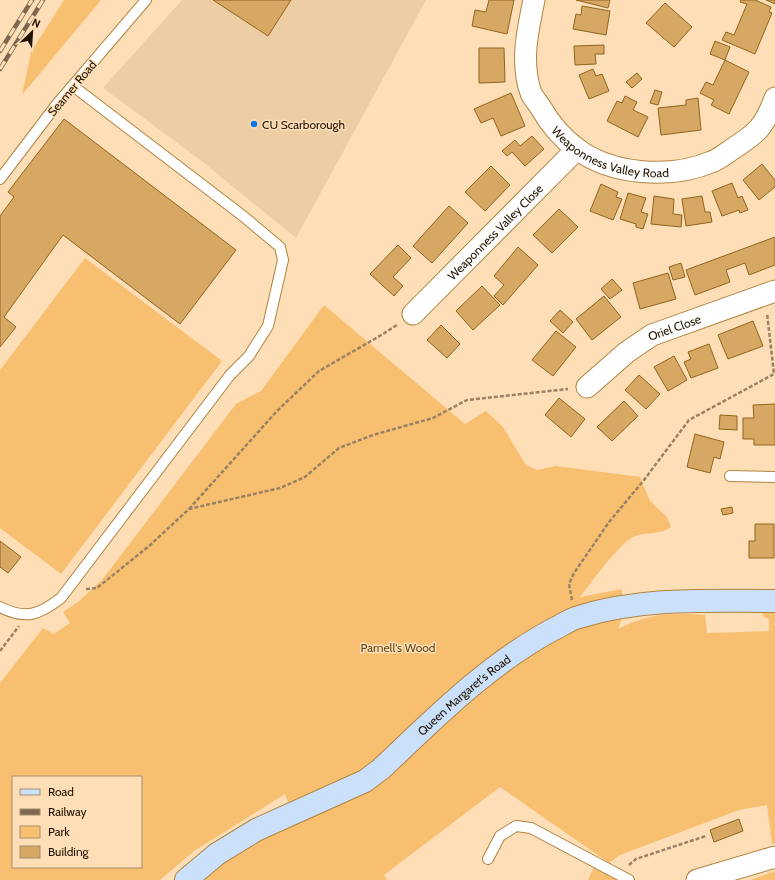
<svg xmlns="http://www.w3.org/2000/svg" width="775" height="880" viewBox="0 0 775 880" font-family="Cabin,sans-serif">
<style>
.built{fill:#edcea4}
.green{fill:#f8bf71;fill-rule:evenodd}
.building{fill:#d7a764;stroke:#91641d}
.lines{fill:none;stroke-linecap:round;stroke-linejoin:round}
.service-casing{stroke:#b1833f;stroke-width:12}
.minor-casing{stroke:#b1833f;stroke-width:23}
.secondary-casing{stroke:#b1833f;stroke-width:24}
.path{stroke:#998264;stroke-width:2.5;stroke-dasharray:4 2;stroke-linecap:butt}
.service{stroke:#fff;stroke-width:10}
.minor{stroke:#fff;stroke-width:21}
.secondary{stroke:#cbe1fb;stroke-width:22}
.rail-casing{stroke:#7d684d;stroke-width:4.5}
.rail{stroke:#fddeb7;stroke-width:3;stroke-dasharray:9;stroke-linecap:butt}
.poi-dot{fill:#0776de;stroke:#fddeb7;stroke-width:1.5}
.labels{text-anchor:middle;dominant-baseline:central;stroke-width:3;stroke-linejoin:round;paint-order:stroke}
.street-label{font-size:12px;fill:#211301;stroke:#fddeb7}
.poi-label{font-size:12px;fill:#211301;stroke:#fddeb7;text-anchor:start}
.park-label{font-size:12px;fill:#64471a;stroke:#fddeb7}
</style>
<rect width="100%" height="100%" fill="#fddeb7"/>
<path class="built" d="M182 0H426L296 238 199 159 103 88Z"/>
<g class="green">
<path d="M64 0H101L22 95 31 52Z"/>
<path d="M85 258 222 361 61 574 0 528V370Z"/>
<path d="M324 305 465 424 486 411 503 427 526 465 537 470 556 466 640 477 650 501 667 517 671 527C661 535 646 532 635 536 619 543 592 582 580 597L622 589V618L618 629C651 613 669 613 705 615L707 633 769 631V619L764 617 762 613 765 611H775V843L772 844 767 805 739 810 620 855 609 863 500 787 384 875 387 880H205L226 861 250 843 295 821 285 794 194 851 160 880H0V683L43 628 54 634 70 623 63 612 78 602 102 580 236 404 261 391ZM13 777H141V867H13Z"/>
<path d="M594 867 615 878 618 880H588Z"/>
<path d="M775 871V880H750Z"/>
</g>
<g class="building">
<path d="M213 0H291L268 36Z"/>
<path d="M489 0H514L507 34 472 26 475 10 486 12Z"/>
<path d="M576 0H610L608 8Z"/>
<path d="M741 0H755L771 7 769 12 772 13 755 54 722 40 726 32 734 35 747 4 740 2Z"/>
<path d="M766 0H775V4Z"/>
<path d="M665 3 692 27 674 47 646 23Z"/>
<path d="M582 6 610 11 606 35 573 29 576 14 581 15Z"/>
<path d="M715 41 730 47 725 60 710 54Z"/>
<path d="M604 45V54H595L596 64 575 65 574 46Z"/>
<path d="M479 48H504L505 82 479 83Z"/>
<path d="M725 60 749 72 729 114 711 105 714 100 700 93 706 82 713 85Z"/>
<path d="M593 69 596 76 602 74 609 91 589 99 579 75Z"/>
<path d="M637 73 642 79 632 88 626 82Z"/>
<path d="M655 90 662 92 658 105 650 103Z"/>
<path d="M511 93 525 126 501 136 493 118 481 123 474 109Z"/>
<path d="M625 96 637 102 633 110 648 117 638 137 607 121 617 101 622 103Z"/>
<path d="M698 98 701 130 661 135 658 108 686 105V100Z"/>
<path d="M64 119 236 250 180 324 63 235 4 317 16 327 0 347V216L14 197 8 192Z"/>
<path d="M532 136 544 149 525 166 512 152 507 156 502 151 515 140 520 146Z"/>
<path d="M762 164 775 180V187L759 200 743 180Z"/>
<path d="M491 166 510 185 485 211 465 192Z"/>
<path d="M732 183 738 198 742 196 748 210 740 213 739 210 722 216 712 191Z"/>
<path d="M601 184 618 192 616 197 622 199 613 220 590 211Z"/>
<path d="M628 193 646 198 641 212 648 214 643 229 636 227V224L620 219Z"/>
<path d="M654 196 674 199 673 214 682 215 681 227 651 224Z"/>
<path d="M702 196 705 212H710L712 222 686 226 682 199Z"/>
<path d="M449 206 468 223 432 263 413 246Z"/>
<path d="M559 209 578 227 552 253 533 235Z"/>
<path d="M775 237V265L749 275 745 263 726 270 730 282 695 295 686 270Z"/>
<path d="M398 245 411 258 393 277 403 286 394 296 370 274Z"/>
<path d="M518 247 538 265 503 305 494 296 504 285 494 276Z"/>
<path d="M681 263 685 277 673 280 669 267Z"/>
<path d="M668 273 676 299 640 309 633 283Z"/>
<path d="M612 279 622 290 610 299 601 289Z"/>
<path d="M482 286 500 305 473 330 456 311Z"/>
<path d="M604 296 621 317 592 340 576 319Z"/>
<path d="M560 310 573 322 563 333 550 321Z"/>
<path d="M753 321 763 346 728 359 718 335Z"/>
<path d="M441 325 460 344 447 358 427 340Z"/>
<path d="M556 331 576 347 553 376 532 360Z"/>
<path d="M709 344 718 368 691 378 684 362 691 359 688 352Z"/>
<path d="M674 356 687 380 668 391 654 367Z"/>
<path d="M639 375 660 394 646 409 625 390Z"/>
<path d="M559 398 585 419 571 437 545 415Z"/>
<path d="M624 401 638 416 612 441 597 427Z"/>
<path d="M775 404V445H754V439H743V418H754L753 405Z"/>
<path d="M720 415 737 416V430L719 429Z"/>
<path d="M695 434 724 442 720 459 714 457 710 473 687 467Z"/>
<path d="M732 507 733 513 723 515 721 509Z"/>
<path d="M755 524H774V558H749V541H755Z"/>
<path d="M0 541 21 557 8 573 0 567Z"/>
<path d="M739 819 743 831 714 842 710 830Z"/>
</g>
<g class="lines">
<defs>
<g id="service">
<path d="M0 179 57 104 146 0"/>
<path d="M730 476 775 477"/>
<path d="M0 607C26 620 39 615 61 598L230 375 249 356 268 326 283 260 280 247 243 216 73 86"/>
<path d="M488 859 500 836 516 826 531 828 629 880"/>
</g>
<g id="minor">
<path id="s1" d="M534 0C528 29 520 63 531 93 533 98 538 103 541 108 550 124 562 138 577 149 612 175 671 179 711 162 718 160 725 154 731 150 756 134 765 127 775 98"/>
<path id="s2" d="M413 314 577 149"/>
<path id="s3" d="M587 387 627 352 652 335 775 291"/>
<path d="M697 880 775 857"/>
</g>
<g id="secondary">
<path id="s4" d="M186 880 217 854 256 830 365 781 381 769C434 719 487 665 552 630 561 626 570 619 579 617 642 597 710 601 775 601"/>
</g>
</defs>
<use href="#service" class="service-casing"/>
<use href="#minor" class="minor-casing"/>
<use href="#secondary" class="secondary-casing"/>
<g class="path">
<path d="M189 509 277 411 319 371 378 337 397 325"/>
<path d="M86 589 97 588 148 547 189 509 280 488 305 477 339 448 373 435 433 418 467 400 568 389"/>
<path d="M572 600 569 584 574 573 609 522 644 480 689 420 774 374 767 313"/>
<path d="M0 651 19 626"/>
<path d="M629 865 636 859 706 836"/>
</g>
<use href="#service" class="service"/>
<use href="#minor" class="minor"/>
<use href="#secondary" class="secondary"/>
<defs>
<g id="rail">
<path d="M0 51 32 0"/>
<path d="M0 69 43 0"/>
</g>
</defs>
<use href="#rail" class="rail-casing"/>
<use href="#rail" class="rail"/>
</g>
<circle class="poi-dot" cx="254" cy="124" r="4"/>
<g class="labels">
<g class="street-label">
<text transform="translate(72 88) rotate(-50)">Seamer Road</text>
<text stroke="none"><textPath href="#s1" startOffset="200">Weaponness Valley Road</textPath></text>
<text stroke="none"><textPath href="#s2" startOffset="116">Weaponness Valley Close</textPath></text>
<text stroke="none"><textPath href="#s3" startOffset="107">Oriel Close</textPath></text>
<text stroke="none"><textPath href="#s4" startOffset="337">Queen Margaret's Road</textPath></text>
</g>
<g class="poi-label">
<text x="262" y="124">CU Scarborough</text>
</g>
<g class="park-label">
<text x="398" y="647">Parnell's Wood</text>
</g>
</g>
<rect x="12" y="776" width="130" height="92" fill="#fddeb7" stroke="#a58d6e"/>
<rect x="20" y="789" width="20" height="6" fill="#cbe1fb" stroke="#a58d6e"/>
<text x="48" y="796" font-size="12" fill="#211301">Road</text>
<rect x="20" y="809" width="20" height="6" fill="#7d684d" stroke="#a58d6e"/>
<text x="48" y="816" font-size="12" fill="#211301">Railway</text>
<rect x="20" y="826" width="20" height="12" fill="#f8bf71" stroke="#a58d6e"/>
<text x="48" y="836" font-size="12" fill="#211301">Park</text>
<rect x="20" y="846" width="20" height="12" fill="#d7a764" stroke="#a58d6e"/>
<text x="48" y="856" font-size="12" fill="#211301">Building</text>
<g transform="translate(32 32) rotate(25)" stroke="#fddeb7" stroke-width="3" paint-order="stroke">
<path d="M0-3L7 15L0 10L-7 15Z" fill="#211301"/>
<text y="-6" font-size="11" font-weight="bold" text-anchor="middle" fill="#211301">N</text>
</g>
</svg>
